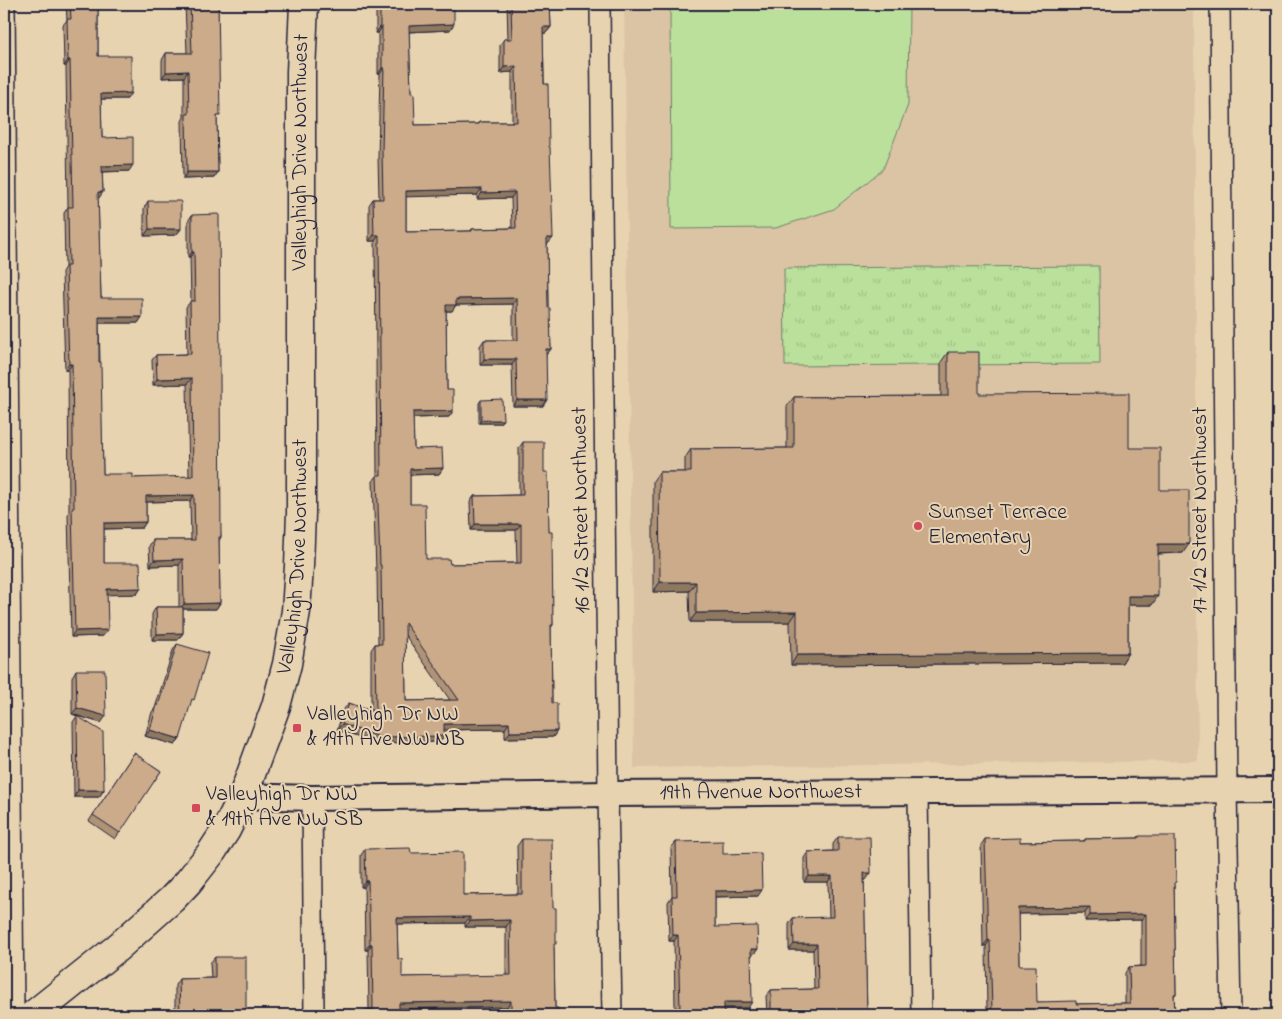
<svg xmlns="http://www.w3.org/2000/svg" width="1282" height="1019" viewBox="0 0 1282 1019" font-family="'Indie Flower',sans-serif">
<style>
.built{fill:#dbc4a3}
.park{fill:url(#park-tufts);stroke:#6e816b}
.garden{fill:#bae09b;stroke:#6e816b}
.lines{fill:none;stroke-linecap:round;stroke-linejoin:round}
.minor-casing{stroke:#22223b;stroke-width:22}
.tertiary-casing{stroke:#22223b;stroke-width:28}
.secondary-casing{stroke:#22223b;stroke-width:31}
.minor{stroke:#e8d3b1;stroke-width:19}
.tertiary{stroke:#e8d3b1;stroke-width:24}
.secondary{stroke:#e8d3b1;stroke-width:28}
.wall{fill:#af9377;stroke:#22223b;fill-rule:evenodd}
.shaded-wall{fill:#8e7861;stroke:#22223b}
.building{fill:#cbab8a;stroke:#22223b;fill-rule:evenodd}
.poi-dot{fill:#d1495b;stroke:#e8d3b1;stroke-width:2}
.labels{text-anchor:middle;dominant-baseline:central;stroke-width:4;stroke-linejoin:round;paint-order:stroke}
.street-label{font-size:22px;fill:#22223b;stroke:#e8d3b1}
.poi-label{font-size:22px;fill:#22223b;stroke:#e8d3b1;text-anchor:start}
</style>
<defs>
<pattern id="park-tufts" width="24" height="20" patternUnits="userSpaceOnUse" patternTransform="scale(1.25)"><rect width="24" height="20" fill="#bae09b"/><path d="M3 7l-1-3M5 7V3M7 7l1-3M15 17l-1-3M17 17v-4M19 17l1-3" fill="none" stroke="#a0c086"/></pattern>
</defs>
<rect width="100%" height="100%" fill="#e8d3b1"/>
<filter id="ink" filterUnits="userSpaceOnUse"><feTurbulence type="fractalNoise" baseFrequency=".02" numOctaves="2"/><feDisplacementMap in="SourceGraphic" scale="10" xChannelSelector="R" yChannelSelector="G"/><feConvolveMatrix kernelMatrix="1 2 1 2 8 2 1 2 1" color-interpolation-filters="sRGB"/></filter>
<g filter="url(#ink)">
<path class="built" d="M624 4H1194L1198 761 634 768Z"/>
<path class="park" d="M1099 266 1100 364 785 366 784 268Z"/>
<path class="garden" d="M670 4H909L908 105 883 169 834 209 776 228 671 229Z"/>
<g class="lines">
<defs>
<g id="minor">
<path d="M5 4 14 1015"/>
<path d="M600 4 608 794 612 1015"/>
<path d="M1220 4 1227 790 1231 1015"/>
<path d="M918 793 921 1015"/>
<path d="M312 798 314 1015"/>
</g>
<g id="tertiary">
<path id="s1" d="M243 796 312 798 608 794 1278 790"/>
</g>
<g id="secondary">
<path id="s2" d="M33 1015 117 948 172 899 189 881 211 853 226 830 243 796 276 706 287 664 296 611 299 566 301 513V72L304 4"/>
</g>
</defs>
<use href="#minor" class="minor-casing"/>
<use href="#tertiary" class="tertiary-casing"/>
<use href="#secondary" class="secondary-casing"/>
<use href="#minor" class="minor"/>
<use href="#tertiary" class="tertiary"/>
<use href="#secondary" class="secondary"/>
</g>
<g class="wall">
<path d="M66 4H98V56L127 99H101L102 138 129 171 102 172 103 192 98 198 101 298 142 317 138 323H99L103 474 133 478 189 477 187 384 153 385 152 360 156 355 187 354 186 307 191 301 190 257H188V221L192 215 221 537 219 541 220 603 216 609H183V633L178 640H152V614L156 607H179V565L150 566 149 546 153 540H191L190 501 146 502V522L142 528 104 529V563L141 588 137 594H107L103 636 71 637 68 514 69 512 68 370H65L62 272 65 267 64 213 68 207 66 66H64L63 25 67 20Z"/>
<path d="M185 4H218L217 119 218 172 214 178 183 179 182 121 184 117V77L162 78V60L166 53H187Z"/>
<path d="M376 4H454L450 30 409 32 411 93 415 125 477 124 479 122H512V72L500 73V45L504 39H508L507 4H550L551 27 546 33H543L548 244H547L548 308 551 349 546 355 543 406H513L512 365H480V346L484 340H513V304L456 305 452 311H446L447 390 453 411 449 417 413 418 414 449 443 468 439 474 410 475V504L426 559 450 564 517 563 516 530H471L470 502 474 496 519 495V448L523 442 544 472 549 532 553 625 551 628 552 703 557 731 553 737 505 738V729L444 730 440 742 375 743 337 730 344 709 349 703 371 711V650L375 644H378L377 571H376L373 481 377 476 375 241H369V205L373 199H379L378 157 380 74H378V33H376ZM477 195V199L511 198 512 228 472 229 470 231 406 232V196ZM405 635 450 700 406 701Z"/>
<path d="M1276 4H1278V24H1277Z"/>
<path d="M148 201 181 229 176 235 144 236V208Z"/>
<path d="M948 352 979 394 1129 448 1160 490 1183 553 1158 554 1152 605H1128V653L1122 663 791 665 790 622H690L689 591 653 592V481L659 472H685V458L691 449 787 448V406L794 397 941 396V362Z"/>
<path d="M481 400 503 420 500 423H479V403Z"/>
<path d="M177 644 180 739 175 745 145 736 152 712 155 708 173 650Z"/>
<path d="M76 670 101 723 78 716 104 790 99 797H74L73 722 77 716 72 714V677Z"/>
<path d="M134 753 161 771 115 839 89 821Z"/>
<path d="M1139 836 1174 885 1176 994 1174 996 1175 1015H984L987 1010 986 946H983L981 845 985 839 1020 842 1084 841 1085 839 1138 838ZM1085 913V921L1141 920V966L1129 967 1125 973V1003L1076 1004 1037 1002 1019 966 1018 914Z"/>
<path d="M838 837 866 880H864L867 1015H767L766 996 771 990 814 989 813 950H789V924L793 918H829L828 882H804V858L808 852 833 851V844Z"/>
<path d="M522 839 554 948 555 1008 558 1015H507V1007L399 1009V1015H361L365 1010H369L368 950H365L364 887H361V855L365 849 411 853 463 895 518 894 517 846ZM465 923V927H506V976L402 977 398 959 397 924Z"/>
<path d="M676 842 723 854 758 896 715 897V927L758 949 753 955H751L748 1008H724V1015H671L675 1008 674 941H669L668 902 672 896 671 848Z"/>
<path d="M215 957 246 1015H175V985L179 979 211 978 210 963Z"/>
</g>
<g class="shaded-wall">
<path d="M454 24 450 30 405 32 409 26Z"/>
<path d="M380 27H382L378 33H376Z"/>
<path d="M543 27H551L546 33H539Z"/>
<path d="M68 60H70L66 66H64Z"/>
<path d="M516 66 512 72 500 73 504 67Z"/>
<path d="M382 68H384L380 74H378Z"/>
<path d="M188 71 184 77 162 78 166 72Z"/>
<path d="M131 93 127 99H97L101 94Z"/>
<path d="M133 165 129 171 98 172 102 166Z"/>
<path d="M187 172H218L214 178 183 179Z"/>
<path d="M482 189 477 195 401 197 406 191Z"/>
<path d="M98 192H103L99 198H94Z"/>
<path d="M515 192 511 198 477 199 482 193Z"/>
<path d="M149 229H181L176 235 144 236Z"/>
<path d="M374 235H379L375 241H369Z"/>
<path d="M547 238H553L548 244H543Z"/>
<path d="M192 252H194L190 257H188Z"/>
<path d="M517 298 513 304 456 305 452 311H442L446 305 456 299Z"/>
<path d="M99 317H142L138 323H94Z"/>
<path d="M546 349H551L546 355H542Z"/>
<path d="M484 359H516L512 365H480Z"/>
<path d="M69 364H72L68 370H65Z"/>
<path d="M192 378 187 384 153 385 157 379Z"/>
<path d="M517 400H547L543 406H513Z"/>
<path d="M453 411 449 417 409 418 413 412Z"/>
<path d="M481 420H503L500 423H479Z"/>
<path d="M443 468 439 474 405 475 410 469Z"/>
<path d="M194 495 190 501 142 502 146 496Z"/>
<path d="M146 522 142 528 100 529 104 523Z"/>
<path d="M475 524H521L516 530H471Z"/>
<path d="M1158 544H1189L1183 553 1152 554Z"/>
<path d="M183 559 179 565 150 566 154 560Z"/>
<path d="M660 582H696L689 591 653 592Z"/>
<path d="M141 588 137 594 103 595 107 589Z"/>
<path d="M1128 596H1158L1152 605H1121Z"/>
<path d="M220 603 216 609H179L184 604Z"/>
<path d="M797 612 790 622H690L696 613Z"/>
<path d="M108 630 103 636 71 637 75 631Z"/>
<path d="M183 633 178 640H152L157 634Z"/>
<path d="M1128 653 1122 663 791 665 797 655Z"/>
<path d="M77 708 106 716 101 723 72 714Z"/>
<path d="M509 723 505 729 440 730 444 724Z"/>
<path d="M342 724 444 736 440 742 375 743 337 730Z"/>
<path d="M150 730 180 739 175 745 145 736Z"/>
<path d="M557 731 553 737 505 738 510 732Z"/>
<path d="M78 790H104L99 797H74Z"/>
<path d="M864 873H871L866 880H860Z"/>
<path d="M809 876H832L828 882H804Z"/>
<path d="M366 881H368L364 887H361Z"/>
<path d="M762 890 758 896 710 897 715 891Z"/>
<path d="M1090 907 1085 913 1013 914 1018 908Z"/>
<path d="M1146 914 1141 920 1085 921 1090 915Z"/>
<path d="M470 917 465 923 393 924 397 918Z"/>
<path d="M510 920 506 927H465L470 921Z"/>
<path d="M673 935H678L674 941H669Z"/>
<path d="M988 940H990L986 946H983Z"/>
<path d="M370 944H372L368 950H365Z"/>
<path d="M794 944H817L813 950H789Z"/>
<path d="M751 949H758L753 955H747Z"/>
<path d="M511 1001 507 1007 394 1009 399 1003Z"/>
<path d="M724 1002H752L748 1008H720Z"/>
</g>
<g class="building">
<path d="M70 4H98V56H131V93L101 94 102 138 133 137V165L102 166 103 192H98L101 298H142V317H99V362H101L103 474H133V478L193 476 192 378 157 379 156 355 191 354 190 301H195L194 252H192V215L219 214 221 537H219L220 603 184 604 183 559 154 560 153 540H195L194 495 146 496V522L104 523V563H140L141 588 107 589 108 630 75 631 72 508H74L72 364H69L66 266H69L68 207H73L70 60H68L67 19H71Z"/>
<path d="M190 4H218L220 116H217L218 172H187L186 114H189L188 71 166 72V53H192Z"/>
<path d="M380 4H454V24L409 26 411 93H414L415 125 479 124V122H517L516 66 504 67V39H512L511 4H550L551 27H543L544 84H548L549 147H550L553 238H547L548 308H550L551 349H546L547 400H517L516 359H484V340H518L517 298 456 299V305H446L447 390H453V411L413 412 414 449 442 448 443 468 410 469V504H425L426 559H449L450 564 521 563V524H475L474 496 523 495V442H544V472H548L549 532H552L553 625H551L552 703H557V731L510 732 509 723 444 724V736L380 737 342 724 349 703 376 713 375 644H382L381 565H380L377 475H381L379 235H374L373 199H383L382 151 384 68H382V27H380ZM482 189V193L515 192 516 228 472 229V231L406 232V191ZM405 623 459 700 406 701Z"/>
<path d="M148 201H181V229H149Z"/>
<path d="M948 352H979V394L1129 393V448H1160V490H1189V544H1158V596H1128V653L797 655V612L696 613V582H660L659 472H691V449L794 448V397L948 396Z"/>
<path d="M502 399 503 420H481V400Z"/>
<path d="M156 607H183V633L157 634Z"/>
<path d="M177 644 208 653 194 700 192 699 180 739 150 730 157 705 158 706Z"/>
<path d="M76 670H105L106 716 77 708Z"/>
<path d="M77 716 103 732 104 790H78Z"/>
<path d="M134 753 161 771 120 833 93 815Z"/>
<path d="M1139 836H1175L1176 882 1174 883 1176 994H1174L1175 1015H987V1010H992L990 940H988L985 839 1020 838V842L1085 841V839L1139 838ZM1090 907V915L1146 914V966L1129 967 1130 1003 1076 1004V1001L1037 1002 1036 966H1019L1018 908Z"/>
<path d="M838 837H870L871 873H864L867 1015H771V990L818 989 817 944H794L793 918 833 917 832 876H809L808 852 838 851Z"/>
<path d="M522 839H552L553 908H556V944H554L555 1008H558V1015H511V1001L399 1003V1015H365V1010H373L372 944H370L368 881H366L365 849 410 848 411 853 463 852V895L522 894ZM470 917V921L510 920 511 975 402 977V959H398L397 918Z"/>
<path d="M723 841V854L761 853 762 890 715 891V927L757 926 758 949H751L752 1002H724V1015H676L675 1008H680L678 935H673L672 896H677L676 842Z"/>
<path d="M215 957H246V1015H180L179 979 215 978Z"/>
</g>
</g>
<g class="poi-dot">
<circle cx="918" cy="526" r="5"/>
<rect x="292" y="723" width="10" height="10" rx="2.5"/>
<rect x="191" y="803" width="10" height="10" rx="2.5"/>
</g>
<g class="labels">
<g class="street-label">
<text stroke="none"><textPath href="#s2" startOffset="959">Valleyhigh Drive Northwest</textPath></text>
<text transform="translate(582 510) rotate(-91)">16 1/2 Street Northwest</text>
<text transform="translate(1201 510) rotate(-90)">17 1/2 Street Northwest</text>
<text stroke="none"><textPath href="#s2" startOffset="554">Valleyhigh Drive Northwest</textPath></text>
<text stroke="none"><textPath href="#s1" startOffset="518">19th Avenue Northwest</textPath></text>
</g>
<g class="poi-label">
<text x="928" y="513">Sunset Terrace<tspan x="928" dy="25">Elementary</tspan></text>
<text x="307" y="715">Valleyhigh Dr NW<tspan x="307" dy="25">&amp; 19th Ave NW NB</tspan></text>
<text x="206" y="795">Valleyhigh Dr NW<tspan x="206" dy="25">&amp; 19th Ave NW SB</tspan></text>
</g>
</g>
<rect width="1282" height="1019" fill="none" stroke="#e8d3b1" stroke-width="20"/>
<rect x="10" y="10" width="1262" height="999" fill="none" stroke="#22223b" stroke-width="2" filter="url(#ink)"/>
</svg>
